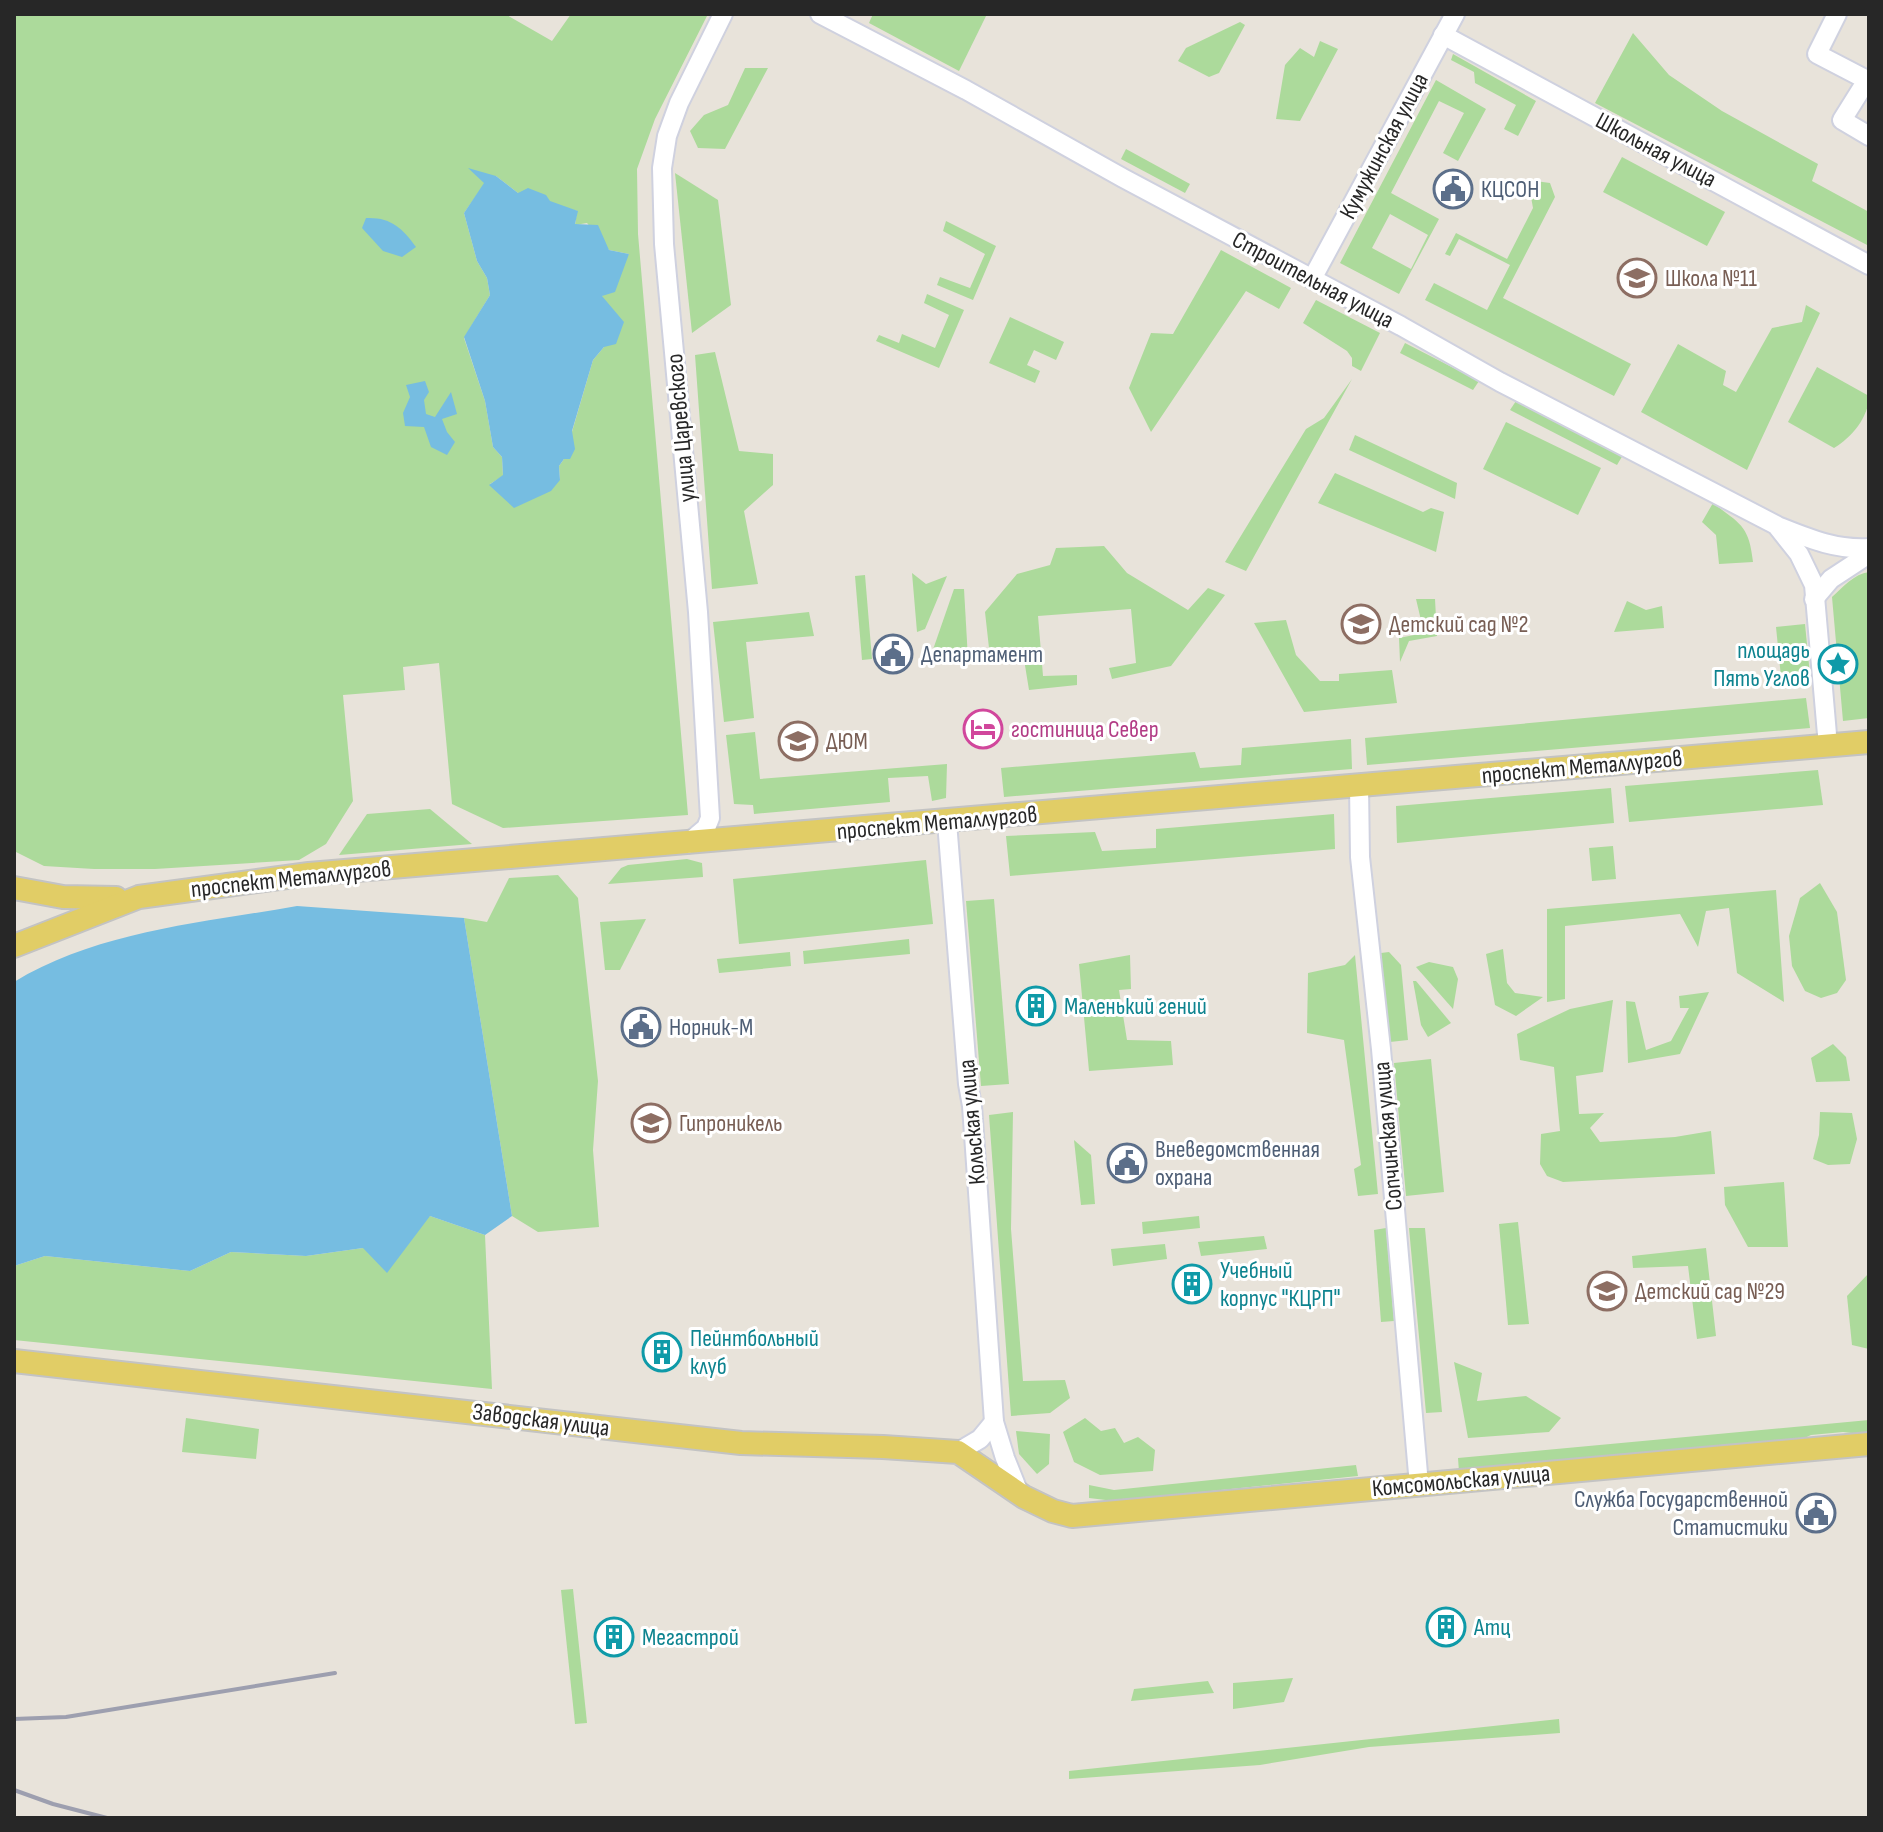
<svg xmlns="http://www.w3.org/2000/svg" width="1883" height="1832" viewBox="0 0 1883 1832" font-family="'Sofia Sans Condensed',sans-serif">
<style>
.green{fill:#acda9b;fill-rule:evenodd}
.water{fill:#76bde1}
.lines{fill:none;stroke-linecap:round;stroke-linejoin:round}
.minor-casing{stroke:#cfd1df;stroke-width:22}
.major-casing{stroke:#c3c3c3;stroke-width:26}
.minor{stroke:#fff;stroke-width:18}
.major{stroke:#e1cd66;stroke-width:22}
.rail{stroke:#9d9faf;stroke-width:4}
.labels{text-anchor:middle;dominant-baseline:central;stroke-width:6;stroke-linejoin:round;paint-order:stroke}
.street-label{font-size:24px;fill:#272727;stroke:#fff}
.service-label{font-size:24px;fill:#4e5e75;stroke:#fff;text-anchor:start}
.education-label{font-size:24px;fill:#785e54;stroke:#fff;text-anchor:start}
.culture-label{font-size:24px;fill:#0d838f;stroke:#fff;text-anchor:start}
.hotel-label{font-size:24px;fill:#b23c85;stroke:#fff;text-anchor:start}
</style>
<rect width="100%" height="100%" fill="#e8e3da"/>
<g class="green">
<path d="M14 14H505L552 41 571 14H708L655 119 637 169 638 234 688 815 503 828 452 804 439 663 403 667 405 690 343 695 353 801 326 844 299 860 155 869H94L44 866 14 851ZM496 176 518 193 577 211 575 225 587 223 609 250 629 254 602 296 604 347 593 360 564 459 559 466 560 480 490 484 503 476 502 457 493 447 485 401 464 338 490 295 487 278 477 261 464 213 485 183Z"/>
<path d="M873 14H987L959 71 869 23Z"/>
<path d="M1240 22 1245 25 1219 73 1209 77 1178 61 1186 48Z"/>
<path d="M1633 33 1669 75 1722 111 1818 164 1812 181 1869 212V246L1595 103Z"/>
<path d="M1320 41 1338 49 1300 121 1276 119 1285 65 1300 48 1314 57Z"/>
<path d="M1453 54 1536 101 1518 136 1504 129 1516 105 1475 83 1474 72 1451 60Z"/>
<path d="M745 68H768L725 149 698 148 690 131 704 115 728 105Z"/>
<path d="M1436 80 1486 109 1458 161 1443 153 1464 113 1439 101 1391 193 1439 219 1399 294 1340 263ZM1390 214 1428 235 1411 269 1372 248Z"/>
<path d="M1126 149 1190 184 1185 193 1121 159Z"/>
<path d="M1622 157 1725 212 1707 246 1603 192Z"/>
<path d="M675 173 718 200 731 305 692 333Z"/>
<path d="M1528 180 1550 183 1555 197 1503 298 1631 364 1614 396 1425 300 1434 283 1487 310 1510 265 1459 239 1450 256 1445 254 1456 233 1507 259 1533 208Z"/>
<path d="M946 221 996 246 973 300 937 285 940 277 970 288 985 254 943 231Z"/>
<path d="M1221 250 1291 288 1279 309 1246 291 1151 432 1129 388 1151 333 1173 334Z"/>
<path d="M927 294 964 310 939 368 876 341 879 335 899 343 902 334 935 348 949 315 924 303Z"/>
<path d="M1316 300 1380 333 1361 371 1352 366V358L1347 351 1303 323Z"/>
<path d="M1806 305 1820 313 1747 470 1641 412 1678 344 1726 371 1723 385 1736 392 1772 328 1802 322Z"/>
<path d="M1010 317 1064 342 1056 360 1034 350 1027 365 1040 371 1035 383 989 363Z"/>
<path d="M1405 343 1479 381 1473 390 1400 353Z"/>
<path d="M715 352 739 451 773 454V485L744 511 758 584 712 589 695 355Z"/>
<path d="M1817 367 1869 396C1869 417 1851 438 1834 448L1788 422Z"/>
<path d="M1352 379 1246 571 1225 562 1306 429 1324 418Z"/>
<path d="M1516 401 1623 455 1617 465 1510 410Z"/>
<path d="M1506 422 1601 468 1578 515 1483 469Z"/>
<path d="M1355 435 1457 483 1455 499 1349 450Z"/>
<path d="M1335 473 1423 512 1431 508 1444 512 1436 552 1318 503Z"/>
<path d="M1713 503C1740 524 1749 525 1753 562L1719 564 1716 535 1702 522Z"/>
<path d="M1104 546 1127 573 1188 610 1208 588 1225 595 1171 666 1112 679 1109 668 1136 663 1131 609 1038 616 1043 676 1077 675V685L1029 690 1022 647 989 648 985 612 1017 574 1050 565 1056 548Z"/>
<path d="M1869 572V718L1843 721 1832 597C1843 587 1854 574 1869 572Z"/>
<path d="M912 573 926 584 947 576 925 629 917 632Z"/>
<path d="M865 575 872 659 862 660 855 576Z"/>
<path d="M954 589H964L968 659 928 664Z"/>
<path d="M1416 599H1435L1437 636 1409 641 1400 662 1399 638 1424 633Z"/>
<path d="M1627 601 1646 610 1662 606 1664 628 1614 632Z"/>
<path d="M809 612 814 636 746 642 754 718 724 722 713 622Z"/>
<path d="M1286 620 1296 655 1320 681H1339V674L1392 670 1397 703 1304 712 1254 623Z"/>
<path d="M1805 624 1810 675 1781 677 1776 627Z"/>
<path d="M1806 698 1810 728 1367 765 1365 738Z"/>
<path d="M755 732 760 779 947 764 946 798 932 801 928 776 888 778 890 802 754 814 753 805 734 804 726 735Z"/>
<path d="M1351 739 1352 769 1004 797 1001 768 1195 752 1200 768 1241 765 1242 748Z"/>
<path d="M1818 770 1823 805 1629 822 1625 786Z"/>
<path d="M1611 788 1614 823 1397 843 1396 806Z"/>
<path d="M430 809 472 844 339 855 367 814Z"/>
<path d="M1334 814 1335 849 1010 876 1006 836 1095 832 1102 851 1156 848V829Z"/>
<path d="M1613 846 1616 879 1592 881 1589 848Z"/>
<path d="M687 859 702 863 703 877 608 884 621 868 628 865Z"/>
<path d="M926 860 933 924 739 944 733 879Z"/>
<path d="M558 875 578 898 598 1081 593 1150 599 1227 538 1232 512 1216 464 918 487 922 509 878Z"/>
<path d="M1820 883 1837 912 1846 980 1837 993 1821 998 1805 991 1792 966 1789 936 1800 898Z"/>
<path d="M1776 890 1784 1002 1737 973 1729 908 1706 911 1698 947 1680 914 1565 926V999L1547 1002V909Z"/>
<path d="M994 899 1009 1084 981 1086 966 901Z"/>
<path d="M646 919 620 970H605L600 922Z"/>
<path d="M909 939 910 954 804 964 803 951Z"/>
<path d="M1503 949 1507 983 1515 993 1543 997 1516 1016 1495 1005 1486 954Z"/>
<path d="M790 952 791 966 719 973 717 959Z"/>
<path d="M1389 952 1401 965 1408 1040 1390 1042 1381 953Z"/>
<path d="M1130 955 1131 989 1119 990 1127 1040 1171 1041 1173 1065 1089 1071 1079 964Z"/>
<path d="M1355 955 1378 1194 1358 1196 1354 1169 1361 1165 1344 1040 1307 1033 1308 973 1345 965Z"/>
<path d="M1429 962 1453 967 1458 979 1453 1009 1416 967Z"/>
<path d="M1413 981H1416L1451 1023 1428 1037 1421 1025Z"/>
<path d="M1709 992 1680 1054 1628 1063 1626 1001 1635 1002 1646 1050 1671 1041 1689 1008H1680L1679 996Z"/>
<path d="M1613 1000 1603 1072 1576 1076 1579 1114 1604 1113 1590 1128 1600 1142 1675 1137 1711 1131 1715 1174 1563 1182 1547 1176 1540 1164 1541 1134 1560 1131 1554 1067 1520 1060 1517 1034 1570 1009Z"/>
<path d="M1833 1044 1846 1057 1850 1081 1816 1082 1811 1058Z"/>
<path d="M1431 1059 1444 1192 1406 1196 1394 1063Z"/>
<path d="M1013 1112 1011 1229 1023 1381 1065 1380 1070 1398 1050 1413 1011 1416 989 1115Z"/>
<path d="M1820 1112 1852 1113 1857 1139 1850 1164 1828 1165 1813 1159 1819 1135Z"/>
<path d="M1074 1140 1091 1155 1095 1204 1081 1205Z"/>
<path d="M1784 1182 1788 1247H1748L1725 1205 1724 1187Z"/>
<path d="M430 1216 485 1235 492 1389 14 1340V1266L45 1256 190 1271 231 1252 306 1256 363 1248Z"/>
<path d="M1199 1216 1200 1228 1143 1234 1142 1222Z"/>
<path d="M1518 1222 1529 1324 1508 1325 1499 1224Z"/>
<path d="M1386 1228 1394 1321 1381 1322 1374 1230Z"/>
<path d="M1409 1228H1425L1442 1412 1426 1413Z"/>
<path d="M1264 1236 1267 1249 1201 1256 1198 1242Z"/>
<path d="M1165 1244 1167 1259 1113 1266 1111 1249Z"/>
<path d="M1706 1248 1716 1336 1697 1339 1688 1266 1633 1268 1632 1256Z"/>
<path d="M1869 1273V1349L1852 1345 1847 1296Z"/>
<path d="M1454 1362 1482 1373 1477 1401 1526 1396 1561 1418 1549 1432 1468 1438Z"/>
<path d="M186 1418 259 1429 256 1459 182 1452Z"/>
<path d="M1085 1418 1101 1431 1115 1428 1124 1443 1138 1437 1155 1450 1153 1471 1100 1475 1074 1462 1063 1432Z"/>
<path d="M1869 1420V1435L1843 1432 1811 1435 1796 1442 1459 1472 1458 1458Z"/>
<path d="M1016 1431 1050 1434 1049 1464 1037 1474 1019 1454Z"/>
<path d="M1356 1465 1358 1476 1114 1501 1089 1498V1485L1114 1490Z"/>
<path d="M573 1589 587 1723 575 1724 561 1590Z"/>
<path d="M1293 1678 1284 1702 1233 1709V1683Z"/>
<path d="M1208 1681 1214 1693 1131 1701 1134 1689Z"/>
<path d="M1559 1719 1560 1733 1369 1747 1260 1765 1069 1779V1771Z"/>
</g>
<g class="water">
<path d="M468 168 496 176 518 193 528 188 546 195 550 201 578 211 575 224 598 225 609 250 629 254 615 292 602 296 624 322 616 344 604 347 593 360 572 431 575 449 570 459H564L559 466 560 480 551 491 514 508 489 485 503 475 502 457 493 447 485 401 464 337 490 295 487 278 477 261 464 213 484 183Z"/>
<path d="M366 218C391 217 402 228 416 247L402 257 383 251 362 228Z"/>
<path d="M425 381 429 392 424 400 426 414 435 417 451 392 457 414 442 419 447 432 455 442 447 455 431 447 424 427 405 426 403 413 410 397 406 385Z"/>
<path d="M297 906 464 918 512 1216 485 1235 430 1216 387 1273 363 1248 306 1256 231 1252 190 1271 45 1256 14 1266V982C98 931 202 923 297 906Z"/>
</g>
<g class="lines">
<defs>
<g id="minor">
<path d="M820 14 966 90 1123 178 1401 326 1500 382 1776 525 1799 554 1814 585 1828 746"/>
<path d="M1837 14 1817 54 1867 80 1842 120 1869 136"/>
<path d="M1443 35 1869 265"/>
<path d="M1312 279 1455 14"/>
<path d="M1780 527C1810 539 1836 550 1869 548"/>
<path d="M1814 599 1831 579 1869 554"/>
<path d="M1359 786 1360 857 1381 1049 1419 1485"/>
<path d="M947 822 968 1084 972 1106 994 1422 1005 1458 1019 1493"/>
<path d="M687 844 706 828 710 818 698 612 664 244 662 168 667 136 679 103 723 14"/>
<path d="M958 1452 980 1439 994 1422"/>
</g>
<g id="major">
<path d="M14 888 63 897 116 898"/>
<path d="M14 946 139 897 309 874 1869 742"/>
<path d="M14 1361 741 1443 883 1447 958 1452 1024 1497 1053 1511 1072 1516 1869 1444"/>
</g>
</defs>
<use href="#minor" class="minor-casing"/>
<use href="#major" class="major-casing"/>
<use href="#minor" class="minor"/>
<use href="#major" class="major"/>
<g class="rail">
<path d="M14 1719 66 1717 335 1673"/>
<path d="M14 1790 53 1804 107 1818"/>
</g>
</g>
<defs>
<symbol id="civic-ring" viewBox="-11 -11 22 22"><circle r="9.5" fill="#fff" stroke="#5c6f8a" stroke-width="1.5"/><path d="M-.6-6.5H3V-4.5H.6V-3L4-1V1h2V6H-6V1h2V-1L-.6-3ZM-1.2 2.5V6h2.4V2.5Z" fill="#5c6f8a"/></symbol>
<symbol id="school-ring" viewBox="-11 -11 22 22"><circle r="9.5" fill="#fff" stroke="#8d6e63" stroke-width="1.5"/><path d="M0-5L7-2L0 1L-7-2ZM-4 1L0 2.5L4 1V4Q0 6-4 4Z" fill="#8d6e63"/></symbol>
<symbol id="sight-ring" viewBox="-11 -11 22 22"><circle r="9.5" fill="#fff" stroke="#0f9aa8" stroke-width="1.5"/><path d="M0-6L1.8-2.2L6-1.7L2.9 1.2L3.7 5.4L0 3.3L-3.7 5.4L-2.9 1.2L-6-1.7L-1.8-2.2Z" fill="#0f9aa8"/></symbol>
<symbol id="hotel-ring" viewBox="-11 -11 22 22"><circle r="9.5" fill="#fff" stroke="#d1479c" stroke-width="1.5"/><path d="M-6-4.5h1.5V1H6V5H4.5V3h-9V5H-6ZM-4 0a1.8 1.8 0 1 1 3.6 0ZM.5 0V-2.5h3Q6-2.5 6 0Z" fill="#d1479c"/></symbol>
<symbol id="building-ring" viewBox="-11 -11 22 22"><circle r="9.5" fill="#fff" stroke="#0f9aa8" stroke-width="1.5"/><path d="M-4-6H4V6H1V3H-1V6H-4ZM-2.5-4.3h1.7v1.8h-1.7ZM.8-4.3h1.7v1.8H.8ZM-2.5-1h1.7V.8h-1.7ZM.8-1h1.7V.8H.8Z" fill="#0f9aa8"/></symbol>
<symbol id="university-ring" viewBox="-11 -11 22 22"><circle r="9.5" fill="#fff" stroke="#8d6e63" stroke-width="1.5"/><path d="M0-5L7-2L0 1L-7-2ZM-4 1L0 2.5L4 1V4Q0 6-4 4Z" fill="#8d6e63"/></symbol>
</defs>
<g fill-rule="evenodd">
<use href="#civic-ring" x="1431" y="167" width="44" height="44"/>
<use href="#school-ring" x="1615" y="256" width="44" height="44"/>
<use href="#school-ring" x="1339" y="602" width="44" height="44"/>
<use href="#civic-ring" x="871" y="632" width="44" height="44"/>
<use href="#sight-ring" x="1816" y="642" width="44" height="44"/>
<use href="#hotel-ring" x="961" y="707" width="44" height="44"/>
<use href="#school-ring" x="776" y="719" width="44" height="44"/>
<use href="#building-ring" x="1014" y="984" width="44" height="44"/>
<use href="#civic-ring" x="619" y="1005" width="44" height="44"/>
<use href="#university-ring" x="629" y="1101" width="44" height="44"/>
<use href="#civic-ring" x="1105" y="1141" width="44" height="44"/>
<use href="#building-ring" x="1170" y="1262" width="44" height="44"/>
<use href="#school-ring" x="1585" y="1269" width="44" height="44"/>
<use href="#building-ring" x="640" y="1330" width="44" height="44"/>
<use href="#civic-ring" x="1794" y="1491" width="44" height="44"/>
<use href="#building-ring" x="1424" y="1605" width="44" height="44"/>
<use href="#building-ring" x="592" y="1615" width="44" height="44"/>
</g>
<g class="labels">
<g class="street-label">
<text transform="translate(1384 146) rotate(-62)">Кумужинская улица</text>
<text transform="translate(1656 150) rotate(28)">Школьная улица</text>
<text transform="translate(1313 280) rotate(28)">Строительная улица</text>
<text transform="translate(681 428) rotate(-95)">улица Царевского</text>
<text transform="translate(1582 767) rotate(-5)">проспект Металлургов</text>
<text transform="translate(937 823) rotate(-5)">проспект Металлургов</text>
<text transform="translate(291 879) rotate(-6)">проспект Металлургов</text>
<text transform="translate(972 1122) rotate(-95)">Кольская улица</text>
<text transform="translate(1388 1136) rotate(-95)">Сопчинская улица</text>
<text transform="translate(541 1420) rotate(7)">Заводская улица</text>
<text transform="translate(1461 1481) rotate(-5)">Комсомольская улица</text>
</g>
<g class="service-label">
<text x="1481" y="189">КЦСОН</text>
<text x="921" y="654">Департамент</text>
<text x="669" y="1027">Норник-М</text>
<text x="1155" y="1149">Вневедомственная<tspan x="1155" dy="28">охрана</tspan></text>
<text x="1788" y="1499" text-anchor="end">Служба Государственной<tspan x="1788" dy="28">Статистики</tspan></text>
</g>
<g class="education-label">
<text x="1665" y="278">Школа №11</text>
<text x="1389" y="624">Детский сад №2</text>
<text x="826" y="741">ДЮМ</text>
<text x="679" y="1123">Гипроникель</text>
<text x="1635" y="1291">Детский сад №29</text>
</g>
<g class="culture-label">
<text x="1810" y="650" text-anchor="end">площадь<tspan x="1810" dy="28">Пять Углов</tspan></text>
<text x="1064" y="1006">Маленький гений</text>
<text x="1220" y="1270">Учебный<tspan x="1220" dy="28">корпус "КЦРП"</tspan></text>
<text x="690" y="1338">Пейнтбольный<tspan x="690" dy="28">клуб</tspan></text>
<text x="1474" y="1627">Атц</text>
<text x="642" y="1637">Мегастрой</text>
</g>
<g class="hotel-label">
<text x="1011" y="729">гостиница Север</text>
</g>
</g>
<rect width="1883" height="1832" fill="none" stroke="#272727" stroke-width="32"/>
</svg>
